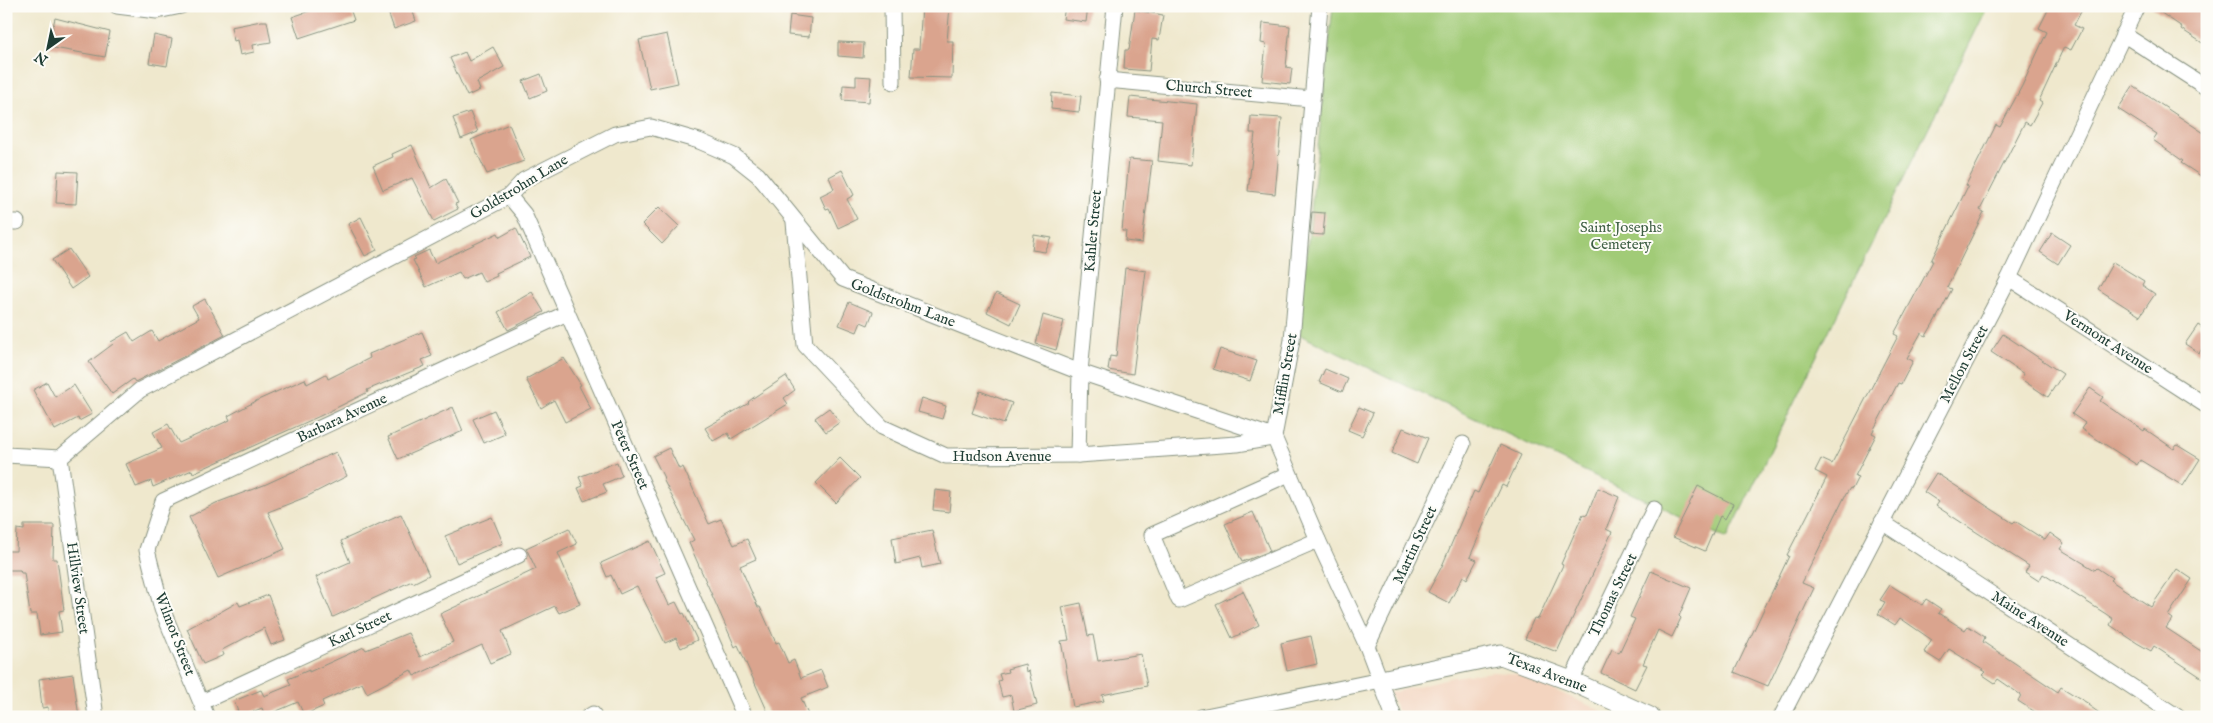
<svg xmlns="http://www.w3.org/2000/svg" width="2213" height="723" viewBox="0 0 2213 723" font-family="'IM FELL English',serif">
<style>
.built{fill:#f3d4bf}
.green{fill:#a1cb77;stroke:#608456}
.building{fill:#daa48e}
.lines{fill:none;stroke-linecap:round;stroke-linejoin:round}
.minor-casing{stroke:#879280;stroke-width:17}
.tertiary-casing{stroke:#879280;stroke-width:21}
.minor{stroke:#fff;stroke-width:15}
.tertiary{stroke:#fff;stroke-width:19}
.labels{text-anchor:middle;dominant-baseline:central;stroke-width:4;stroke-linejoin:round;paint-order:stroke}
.street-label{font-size:15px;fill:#1f3d34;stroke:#fdfcf7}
.park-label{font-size:15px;fill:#406045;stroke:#fdfcf7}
</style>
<rect width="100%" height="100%" fill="#fdfcf7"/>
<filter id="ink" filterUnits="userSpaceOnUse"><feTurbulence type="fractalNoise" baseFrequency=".02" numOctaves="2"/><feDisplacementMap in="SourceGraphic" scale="10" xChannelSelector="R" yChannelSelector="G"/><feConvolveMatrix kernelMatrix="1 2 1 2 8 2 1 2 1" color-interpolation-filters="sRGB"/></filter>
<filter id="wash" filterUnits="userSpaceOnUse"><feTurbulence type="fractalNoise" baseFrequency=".0096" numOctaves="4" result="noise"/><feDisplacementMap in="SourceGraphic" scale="20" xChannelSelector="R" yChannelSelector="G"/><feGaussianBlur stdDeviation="1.12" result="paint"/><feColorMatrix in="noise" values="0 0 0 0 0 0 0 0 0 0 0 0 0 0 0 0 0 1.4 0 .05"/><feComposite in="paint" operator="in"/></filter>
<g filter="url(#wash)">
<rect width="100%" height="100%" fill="#efe8cd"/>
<path class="built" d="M1493 672 1518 674 1615 717H1400L1390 693 1453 677Z"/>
<path class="green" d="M1333 6H1988L1727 539 1298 334Z"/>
<g id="blocks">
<g class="building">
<path d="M324 6H349L354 20 299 38 292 17Z"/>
<path d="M386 6H411L416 21 394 29Z"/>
<path d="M922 6H950L947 41H953L952 78 911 77 913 49H919Z"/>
<path d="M1065 6H1088L1086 22 1063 19Z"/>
<path d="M2050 6H2084L2074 25 2082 29 2071 50 2064 47 2039 101 2042 103 2030 125 2025 122 1980 210 1984 212 1947 287 1952 289 1940 312 1926 336 1921 333 1907 358 1913 361 1901 384 1898 383 1872 433 1876 435 1855 476 1858 477 1852 489 1850 488 1846 494 1802 583 1814 588 1768 686 1734 672 1789 556 1787 555 1827 477 1815 471 1821 459 1832 464 1898 336 1894 334 1933 261H1931L1968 186 1966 185 1996 125 2000 127 2022 86 2047 32 2039 28Z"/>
<path d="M2151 6H2207V46L2181 29 2182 27Z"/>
<path d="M1135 10 1163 15 1159 40 1152 39 1149 71 1124 69 1125 50H1129Z"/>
<path d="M790 15 811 18 809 37 788 35Z"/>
<path d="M55 18 110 32 105 57 48 47Z"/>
<path d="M261 21H267L271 42 253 45 254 52 240 55 237 40 234 41 231 27Z"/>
<path d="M1263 23 1290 26 1286 67 1292 68 1290 84 1262 81 1266 44 1261 43Z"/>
<path d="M667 34 678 83 650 89 639 40Z"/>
<path d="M154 35 172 39 167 66 149 63Z"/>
<path d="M838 42 864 43 863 58 838 56Z"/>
<path d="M493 47 504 67 477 82 480 90 467 96 450 58 465 52 469 61Z"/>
<path d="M541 74 547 91 530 98 523 81Z"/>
<path d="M856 76 871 77 869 102 842 100 843 85 856 86Z"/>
<path d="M2133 86 2207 135V180L2181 163 2183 161 2153 140 2157 134 2118 109Z"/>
<path d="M1052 93 1081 96 1079 112 1051 109Z"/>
<path d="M1130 97 1197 104 1191 165 1158 161 1162 120 1128 117Z"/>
<path d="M470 112 478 132 461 139 453 118Z"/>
<path d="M1251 116 1282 118 1275 194 1248 191 1255 133H1250Z"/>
<path d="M509 124 524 161 487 174 471 140Z"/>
<path d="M412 145 431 188 446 179 458 203 455 204 458 209 434 221 412 178 383 190 373 166 393 157 392 154Z"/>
<path d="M1129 159 1152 161 1142 243 1125 241 1126 231H1122Z"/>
<path d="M842 170 854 195 847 199 857 219 838 228 829 208 826 209 820 196 834 189 829 177Z"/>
<path d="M58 171 78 172 76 204 56 203Z"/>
<path d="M659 207 679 226 662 244 642 224Z"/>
<path d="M1312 212 1325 213 1323 235 1310 234Z"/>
<path d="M361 217 377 250 365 256 348 224Z"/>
<path d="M516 228 530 257 496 273 497 276 484 282 479 272 463 279 459 272 426 287 413 260 416 259 414 257 429 250 435 263 498 233 500 237Z"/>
<path d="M2052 233 2070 245 2058 264 2040 252Z"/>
<path d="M1034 235 1052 238 1045 252 1032 250Z"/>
<path d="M69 249 88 277 71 289 52 260Z"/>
<path d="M2113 262 2144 281 2142 285 2155 294 2140 316 2098 289Z"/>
<path d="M1125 268 1146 271 1133 374 1108 370 1110 356 1116 357Z"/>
<path d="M532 292 544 312 508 330 498 312Z"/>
<path d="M996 293 1020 304 1011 324 987 312Z"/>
<path d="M205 299 225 335 135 382 133 379 112 394 89 362 113 344 111 342 128 332 134 342 152 331 158 341 199 318 192 306Z"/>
<path d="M849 302 873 312 868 325 861 322 857 332 839 325Z"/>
<path d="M1043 315 1064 321 1056 350 1036 344Z"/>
<path d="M2198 325 2207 331V342L2199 353 2185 344Z"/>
<path d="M422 332 432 356 422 360 425 366 367 390 368 392 320 416 193 473 192 470 153 487 151 481 136 487 126 464 162 448 153 432 168 424 179 443 230 420 228 416 258 400 305 379 307 384 326 374 328 379 370 358 369 354Z"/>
<path d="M2003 334 2063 374 2048 397 2021 379 2024 374 1991 352Z"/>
<path d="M1220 349 1257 361 1250 381 1213 369Z"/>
<path d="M564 358 581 385 579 386 591 409 565 422 554 400 541 408 526 379Z"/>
<path d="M1325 369 1348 379 1342 392 1319 382Z"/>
<path d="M786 376 795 390 784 398 788 404 731 439 728 433 713 441 705 428 749 403 748 402 753 398Z"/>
<path d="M47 382 55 397 74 385 92 414 79 421 78 418 55 430 33 390Z"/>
<path d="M2090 388 2103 397 2100 401 2144 431 2145 429 2174 449 2177 445 2200 459 2183 486 2140 460 2137 465 2081 429 2085 423 2072 414Z"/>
<path d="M980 391 1012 403 1004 424 972 413Z"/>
<path d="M922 398 946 406 942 419 918 412Z"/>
<path d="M453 407 463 431 398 459 388 437Z"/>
<path d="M1359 407 1373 413 1362 436 1348 430Z"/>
<path d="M829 408 840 422 826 432 815 418Z"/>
<path d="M494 410 505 434 484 443 473 419Z"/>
<path d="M1403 428 1428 438 1417 464 1392 453Z"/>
<path d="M1500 445 1521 455 1506 487 1502 485 1487 517 1470 557 1477 560 1467 579 1463 576 1449 603 1428 592 1442 566 1474 491 1478 493Z"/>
<path d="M669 448 679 469 683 467 709 524 721 519 734 545 747 539 756 559 740 566 758 607H760L776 643 779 642 788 663 794 660 801 678 821 670 828 687 801 698 809 717H770L738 645 735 647 700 568 689 543 694 540 663 479 664 478 653 456Z"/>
<path d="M336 452 347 476 306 497 268 512 285 549 218 578 189 517 216 503 264 485Z"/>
<path d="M840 458 860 478 836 503 816 483Z"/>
<path d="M617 462 622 476 603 484 607 492 584 501 578 488 583 486 579 477Z"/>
<path d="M1936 473 2013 523 2015 521 2045 540 2050 533 2064 543 2060 549 2095 570 2097 568 2112 578 2110 580 2151 607 2177 569 2192 579 2168 616 2172 619 2166 628 2207 655V681L2154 646 2151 651 2137 643 2110 625 2113 619 2106 614 2043 574 2039 581 2025 572 2029 566 1936 506 1939 502 1924 492Z"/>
<path d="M1698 486 1733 504 1725 519 1720 516 1705 551 1673 537Z"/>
<path d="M1598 488 1619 497 1606 529 1612 532 1557 652 1525 639 1534 618 1538 619 1563 565 1561 564 1583 514 1587 515Z"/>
<path d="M935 490 951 492 949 512 933 510Z"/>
<path d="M1253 512 1270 551 1242 562 1225 524Z"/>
<path d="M401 514 429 575 413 583 412 581 333 617 316 577 350 562 341 541Z"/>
<path d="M492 517 503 543 457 563 445 536Z"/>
<path d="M24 525H54L53 559H57L64 610 59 611 62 632 40 635 37 614H30L24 573H21L20 570H6V551H16L17 529 24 530Z"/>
<path d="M569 528 577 544 558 553 580 604 559 613 555 606 502 631 511 654 490 663 482 645 414 676 411 670 367 693 362 683 322 701 324 706 304 715 298 702 265 716 262 708 240 717 234 701 261 690 264 696 291 685 288 679 309 670V672L364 647 366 650 408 633 420 657 453 642 440 614 536 569 526 548Z"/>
<path d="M932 530 940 564 922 568 920 558 896 564 892 538Z"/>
<path d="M650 541 665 573 656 577 669 605 676 602 682 614 684 613 697 640 681 648 676 638 665 643 637 586 620 594 611 575 607 577 601 563Z"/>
<path d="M1651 571 1691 588 1679 616 1681 618 1672 637 1658 630 1643 664 1647 665 1635 689 1601 673 1612 649 1619 653 1635 619 1630 617Z"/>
<path d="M1890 585 1922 605 1926 599 1941 609 1938 613 1965 630 1968 626 1985 637 1983 642 2058 692 2061 687 2089 704 2088 705 2105 717H2043L2018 701 2021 695 1998 679 1995 683 1983 675 1986 672 1949 649 1940 662 1924 652 1932 640 1900 618 1895 625 1878 614 1885 602 1880 600Z"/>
<path d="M1243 591 1259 625 1232 638 1216 604Z"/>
<path d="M268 595 285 640 271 645 264 628 222 650 224 655 203 664 187 629 207 618 208 619 238 602 240 606Z"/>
<path d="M1081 603 1088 636 1093 635 1098 661 1141 654 1147 686 1102 695 1104 701 1073 707 1061 641 1069 640 1062 607Z"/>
<path d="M1311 636 1317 664 1287 671 1281 643Z"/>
<path d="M1025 664 1026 672 1029 671 1037 705 1014 711 1011 695 1002 697 998 681 1001 680 999 674 1008 672 1007 669Z"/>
<path d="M73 674 79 717H49L48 707 42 708 39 679Z"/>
</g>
</g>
</g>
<g filter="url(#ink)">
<use href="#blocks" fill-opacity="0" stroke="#879280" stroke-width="1"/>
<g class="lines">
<defs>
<g id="minor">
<path d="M117 6 157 11 181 6"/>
<path d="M892 6 893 82"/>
<path d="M1320 6 1292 340 1274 437 1318 540 1367 646 1394 717"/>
<path d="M2123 34 2207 88"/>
<path d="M1107 80 1311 99"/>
<path d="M509 196 524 214 745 717"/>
<path d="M6 222H17"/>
<path d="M794 222 805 345 882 427 946 456 1078 455 1237 444 1272 438"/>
<path d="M2009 278 2207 406"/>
<path d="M6 455 60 458 140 390 509 196 524 180 615 134 651 127 699 141 734 156 758 175 843 279 1080 372 1274 437"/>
<path d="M1078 455 1080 372 1115 6"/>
<path d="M60 458 96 717"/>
<path d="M1289 474 1152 535 1179 600 1318 540"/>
<path d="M1882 522 2178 717"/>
<path d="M1367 646 1463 444"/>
<path d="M1571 681 1654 509"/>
<path d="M202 702 519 555"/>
<path d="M207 717 162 609 147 550 163 501 567 313"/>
<path d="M588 717 593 714"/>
<path d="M1201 717 1381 680"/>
<path d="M1781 717 2009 278 2137 6"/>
</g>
<path id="tertiary" d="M1381 680 1501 655 1571 681 1650 717"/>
</defs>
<use href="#minor" class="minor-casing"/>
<use href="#tertiary" class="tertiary-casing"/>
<use href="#minor" class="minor"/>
<use href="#tertiary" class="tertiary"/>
</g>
</g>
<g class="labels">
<g class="street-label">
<text transform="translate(1209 89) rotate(5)">Church Street</text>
<text transform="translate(519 187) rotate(-31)">Goldstrohm Lane</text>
<text transform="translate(1093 231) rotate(-85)">Kahler Street</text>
<text transform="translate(903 303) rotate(21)">Goldstrohm Lane</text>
<text transform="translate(2108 342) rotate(33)">Vermont Avenue</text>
<text transform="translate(1964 364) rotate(-62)">Mellon Street</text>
<text transform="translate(1285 374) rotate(-80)">Mifflin Street</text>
<text transform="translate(342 418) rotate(-25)">Barbara Avenue</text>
<text transform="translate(630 455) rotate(66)">Peter Street</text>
<text x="1002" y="456">Hudson Avenue</text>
<text transform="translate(1415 545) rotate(-65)">Martin Street</text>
<text transform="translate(78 588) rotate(82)">Hillview Street</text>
<text transform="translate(1613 595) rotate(-64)">Thomas Street</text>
<text transform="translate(2030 619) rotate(33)">Maine Avenue</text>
<text transform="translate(360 629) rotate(-25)">Karl Street</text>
<text transform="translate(175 634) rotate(69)">Wilmot Street</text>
<text transform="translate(1547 673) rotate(21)">Texas Avenue</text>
</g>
<g class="park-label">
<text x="1621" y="227">Saint Josephs<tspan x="1621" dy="17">Cemetery</tspan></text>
</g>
</g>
<rect width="2213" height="723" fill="none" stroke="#fdfcf7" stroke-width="25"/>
<g transform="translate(48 48) rotate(213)" stroke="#fdfcf7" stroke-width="4" paint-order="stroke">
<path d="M0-4L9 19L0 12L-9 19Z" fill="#1f3d34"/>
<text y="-8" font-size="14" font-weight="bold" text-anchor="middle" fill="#1f3d34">N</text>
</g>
</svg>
